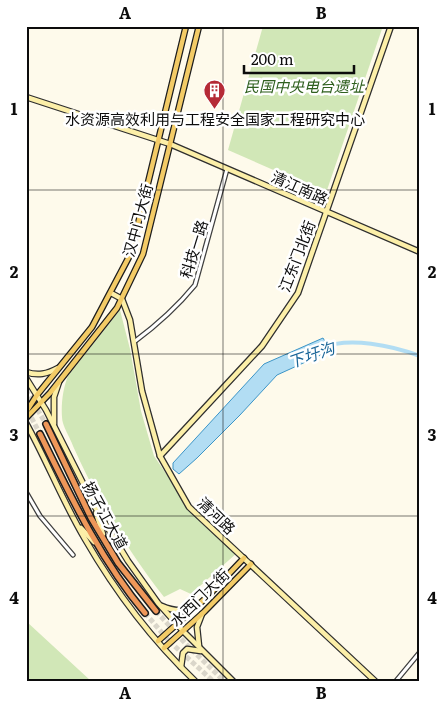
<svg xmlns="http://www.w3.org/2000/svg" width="446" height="707" viewBox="0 0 446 707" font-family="Literata,'Noto Sans SC',serif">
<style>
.green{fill:#d1e7b7}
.water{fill:#b2ddf3;stroke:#3c95c7}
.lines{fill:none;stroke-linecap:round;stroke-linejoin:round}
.canal{stroke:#b2ddf3;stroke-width:4}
.highway-tunnel{stroke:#dad6ca;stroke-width:5;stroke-dasharray:5 2.5;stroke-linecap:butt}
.street-casing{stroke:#3f3f3f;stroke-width:5.5}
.secondary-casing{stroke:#2e2e2e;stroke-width:7}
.primary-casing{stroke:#1d1d1d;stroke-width:7}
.highway-casing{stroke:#1d1d1d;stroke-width:8}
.street{stroke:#fff;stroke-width:3}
.secondary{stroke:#fcefa8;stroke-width:4.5}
.primary{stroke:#f3cb66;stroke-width:4.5}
.highway{stroke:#ee9759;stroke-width:5}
.grid{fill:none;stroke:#0c0c0c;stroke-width:1;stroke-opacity:0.55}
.labels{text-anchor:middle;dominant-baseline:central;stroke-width:5;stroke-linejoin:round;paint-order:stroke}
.park-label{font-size:15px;font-style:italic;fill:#2f601f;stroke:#fff}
.poi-label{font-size:15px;fill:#0c0c0c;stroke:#fff}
.street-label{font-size:15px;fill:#0c0c0c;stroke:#fff}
.water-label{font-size:16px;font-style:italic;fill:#1b6698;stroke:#fff}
.neatline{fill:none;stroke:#0c0c0c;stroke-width:2}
.grid-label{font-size:16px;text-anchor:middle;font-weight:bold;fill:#0c0c0c}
</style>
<rect width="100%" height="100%" fill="#fefaeb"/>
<g class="green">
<path d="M263 26H383L326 193 228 150Z"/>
<path d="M120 310 130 349 141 411 154 456 189 507 238 552 191 594 180 589 164 597C128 551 97 500 73 446 70 437 62 426 62 417 61 404 63 388 68 376Z"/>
<path d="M26 621 27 622 91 681H26Z"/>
</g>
<path class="water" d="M323 338 326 343 323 354 277 375 240 415 197 458 179 474 173 469V463L264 364Z"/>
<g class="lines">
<path class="canal" d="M322 348C349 336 393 346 420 356"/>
<g class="highway-tunnel">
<path d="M26 390 46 424"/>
<path d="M28 411 40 434"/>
<path d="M156 611 186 644 224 681"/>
<path d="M145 613 170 642 213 681"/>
</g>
<defs>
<g id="street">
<path d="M134 342C157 325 177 307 195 285L227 169"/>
<path d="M26 492 40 516 73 555"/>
<path d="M396 681 420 652"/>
</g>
<g id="secondary">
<path d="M26 97 170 144 420 252"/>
<path d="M111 293 122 299 130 320 142 391 160 456 189 507 375 681"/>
<path d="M26 372C38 376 47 374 58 368"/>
<path d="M26 378 46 410 95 507 128 561 158 603 183 631 233 681"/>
<path d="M26 423C47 461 63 502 85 539 115 591 152 640 195 681"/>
<path d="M54 424V397L59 382"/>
<path d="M160 456 262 346 298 293 391 26"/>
<path d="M96 513 103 534"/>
<path d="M81 528 94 542"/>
<path d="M162 606C174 611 183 612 195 607"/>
<path d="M199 646 197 627 202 614"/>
<path d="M181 667 183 653 187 649 201 651"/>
</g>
<g id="primary">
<path d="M26 412 37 395 92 327 131 253 186 26"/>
<path d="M26 418 50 393 117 308 143 254 199 26"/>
<path d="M158 641 208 596 244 558"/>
<path d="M164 648 204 612 251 564"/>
</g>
<g id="highway">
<path d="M46 424 91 518 118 563 156 611"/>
<path d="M40 434C71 497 100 559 145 613"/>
</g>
</defs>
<use href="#street" class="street-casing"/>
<use href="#secondary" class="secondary-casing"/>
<use href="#primary" class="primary-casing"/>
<use href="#highway" class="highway-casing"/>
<use href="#street" class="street"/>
<use href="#secondary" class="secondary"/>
<use href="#primary" class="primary"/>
<use href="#highway" class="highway"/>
</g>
<path class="grid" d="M223 26V681M26 190H420M26 354H420M26 516H420"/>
<defs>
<symbol id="building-pin" viewBox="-11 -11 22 30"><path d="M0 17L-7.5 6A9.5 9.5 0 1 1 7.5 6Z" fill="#b52a36" stroke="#fff"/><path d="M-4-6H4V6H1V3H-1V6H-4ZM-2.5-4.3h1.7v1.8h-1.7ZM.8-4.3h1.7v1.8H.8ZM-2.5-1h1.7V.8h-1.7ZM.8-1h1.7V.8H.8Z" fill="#fff"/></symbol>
</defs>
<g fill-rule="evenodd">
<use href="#building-pin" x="202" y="78" width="25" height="34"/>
</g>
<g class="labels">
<g class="park-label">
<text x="304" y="85">民国中央电台遗址</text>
</g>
<g class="poi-label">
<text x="215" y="118">水资源高效利用与工程安全国家工程研究中心</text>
</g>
<g class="street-label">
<text transform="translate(300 187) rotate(24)">清江南路</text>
<text transform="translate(137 220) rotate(-75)">汉中门大街</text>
<text transform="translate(193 249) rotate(-73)">科技一路</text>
<text transform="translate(296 256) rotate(-69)">江东门北街</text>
<text transform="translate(106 515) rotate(61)">扬子江大道</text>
<text transform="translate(217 515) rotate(44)">清河路</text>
<text transform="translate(199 597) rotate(-44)">水西门大街</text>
</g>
<g class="water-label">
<text transform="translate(311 354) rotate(-19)">下圩沟</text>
</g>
</g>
<rect width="446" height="707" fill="none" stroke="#ffffff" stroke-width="55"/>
<path d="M244 65v8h110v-8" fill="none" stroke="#0c0c0c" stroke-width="2.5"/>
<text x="251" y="65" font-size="15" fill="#0c0c0c" stroke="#ffffff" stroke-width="4" paint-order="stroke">200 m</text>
<rect x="28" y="28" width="390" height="652" class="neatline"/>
<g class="grid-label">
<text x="125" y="19">A</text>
<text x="321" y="19">B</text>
<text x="14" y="115">1</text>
<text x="432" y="115">1</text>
<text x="14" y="278">2</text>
<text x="432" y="278">2</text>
<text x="14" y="441">3</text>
<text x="432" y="441">3</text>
<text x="14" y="604">4</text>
<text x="432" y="604">4</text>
<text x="125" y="699">A</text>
<text x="321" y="699">B</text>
</g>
</svg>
